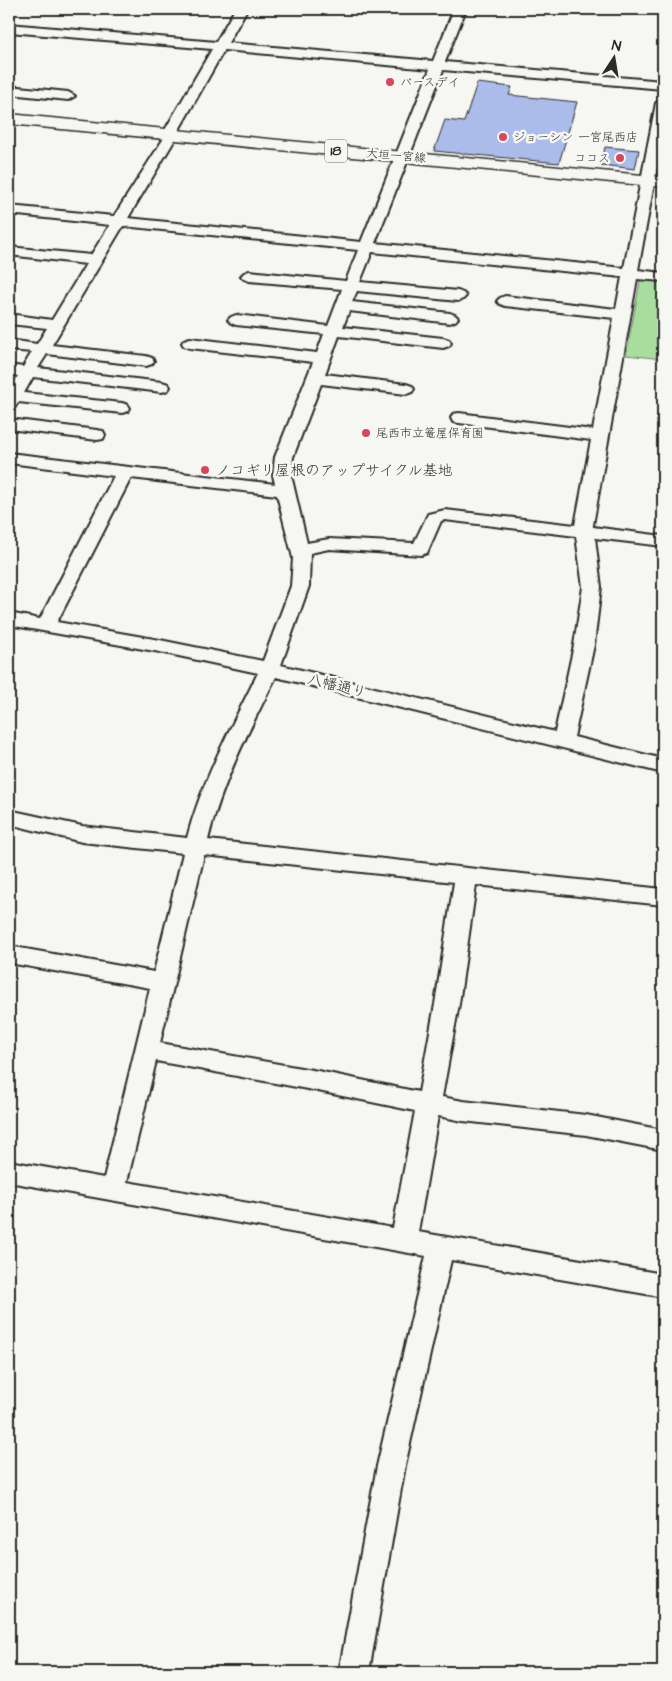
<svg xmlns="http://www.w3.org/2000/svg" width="672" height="1681" viewBox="0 0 672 1681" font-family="'Architects Daughter','Klee One',sans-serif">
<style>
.green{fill:#a9dd9f;stroke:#6a8465}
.building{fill:#abbbea;stroke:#2b2b2b}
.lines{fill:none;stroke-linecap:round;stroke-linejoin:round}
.minor-casing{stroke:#2b2b2b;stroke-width:4}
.major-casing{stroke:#2b2b2b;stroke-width:3}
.minor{fill:#f6f6f2;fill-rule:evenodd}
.major{fill:#f6f6f2;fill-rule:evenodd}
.poi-dot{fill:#d1495b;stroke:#f6f6f2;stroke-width:2}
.labels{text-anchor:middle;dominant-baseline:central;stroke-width:5;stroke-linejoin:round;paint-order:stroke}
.far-poi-label{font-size:12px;fill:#2b2b2b;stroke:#f6f6f2;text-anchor:start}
.far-street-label{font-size:12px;fill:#2b2b2b;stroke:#f6f6f2}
.shield{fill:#f6f6f2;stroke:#686867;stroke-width:1}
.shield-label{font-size:14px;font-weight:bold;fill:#2b2b2b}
.poi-label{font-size:15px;fill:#2b2b2b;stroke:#f6f6f2;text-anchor:start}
.street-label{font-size:15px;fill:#2b2b2b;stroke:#f6f6f2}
</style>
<rect width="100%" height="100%" fill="#f6f6f2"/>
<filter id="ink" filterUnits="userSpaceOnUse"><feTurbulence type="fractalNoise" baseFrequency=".02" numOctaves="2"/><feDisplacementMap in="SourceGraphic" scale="10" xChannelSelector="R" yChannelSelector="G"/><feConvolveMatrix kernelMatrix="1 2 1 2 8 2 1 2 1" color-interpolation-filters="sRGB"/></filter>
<g filter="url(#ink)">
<path class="green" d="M641 277 663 280V359L626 355Z"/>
<g class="building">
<path d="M477 83 512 87 509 95 577 102 559 163 434 151 445 120 464 122Z"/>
<path d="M605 147 639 150 635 169 601 165Z"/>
</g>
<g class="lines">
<defs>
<g id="minor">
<path d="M235 9H247L228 43 433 61 454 9H466L445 62 663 81V89L443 70 409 157 406 160 407 162 375 243 624 268 656 103 663 99V135L638 270 663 273V281L637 279 593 525V527L663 536V546L595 538 601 587 594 645 574 737 663 759V773L276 677C250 728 221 784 208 840L663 889V905L476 885 459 1004 442 1097 463 1101 586 1115 663 1130V1150L586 1135 463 1121 438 1116 418 1232 663 1274V1297L451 1260 405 1466 369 1672H339L377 1466 426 1256 9 1182V1161L104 1178 150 988 9 963V946L154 972 183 853 82 842 9 824V810L82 826 187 838C201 783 233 723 258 673L160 652 9 625V613L40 619 114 476 9 463V453L275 484 273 475 275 457 313 362 190 348 184 346 182 343 184 340 190 338 317 353 324 334 236 325 231 323 228 320 231 317 236 315 328 326 342 289 249 281 244 279 241 276 244 273 249 271 346 281 358 250 123 226 52 345 146 356 152 358 154 361 152 364 146 366 47 354 38 368 162 382 168 384 170 387 168 390 162 392 33 377 24 393 122 403 128 405 130 408 128 411 122 413 18 402 15 407 9 409V391L18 376 9 375V365L23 367 32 352 9 350V340L37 344 47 328 9 324V314L52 320 86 264 9 255V247L91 255 110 225 9 214V206L114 216 164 138 162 135 212 49 9 32V24L216 42ZM224 50 430 69 395 157 396 159 393 162 361 242 128 218 174 141 172 138 176 135ZM372 252 622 277 616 309 505 296 500 298 497 301 500 304 505 306 614 318 593 430 459 413 453 414 451 418 453 422 459 423 591 440 575 525 445 510 428 514 414 543 329 539 307 543 291 475 293 457 321 384 406 394 412 392 414 389 412 386 406 384 325 374 339 336 443 348 449 346 451 343 449 340 443 338 343 327 349 311 450 323 455 321 458 318 455 315 450 313 352 302 357 291 458 301 463 299 466 296 463 293 458 291 360 282ZM131 478 277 495 293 558 291 586 263 661 160 640 57 622ZM445 520 576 536 583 587 574 645 555 732 281 665 309 586 310 553 329 549 421 555 427 553 441 521ZM204 855 454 882 435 1004 419 1092 318 1071 160 1043ZM156 1061 318 1091 415 1111 393 1228 127 1182Z"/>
<path d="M9 86 68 92 75 96 68 100 9 94Z"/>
<path d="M9 419 97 430 103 431 105 435 103 439 97 440 9 429Z"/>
</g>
<path id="major" d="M9 114 663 177V187L9 124Z"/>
</defs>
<use href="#minor" class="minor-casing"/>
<use href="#major" class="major-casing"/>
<use href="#minor" class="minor"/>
<use href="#major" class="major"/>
</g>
</g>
<g class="poi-dot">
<circle cx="390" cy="82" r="5"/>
<circle cx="503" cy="137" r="5"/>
<circle cx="620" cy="158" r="5"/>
<circle cx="366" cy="433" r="5"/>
<circle cx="205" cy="470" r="5"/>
</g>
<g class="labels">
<g class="far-poi-label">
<text x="400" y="82">バースデイ</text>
<text x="513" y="137">ジョーシン 一宮尾西店</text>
<text x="610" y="158" text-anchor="end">ココス</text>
<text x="376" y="433">尾西市立篭屋保育園</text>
</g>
<g class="far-street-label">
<text transform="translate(396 156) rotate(5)">大垣一宮線</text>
</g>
<rect class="shield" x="325" y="139.5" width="22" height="23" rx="4"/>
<g class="shield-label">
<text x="336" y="151">18</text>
</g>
<g class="poi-label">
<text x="215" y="470">ノコギリ屋根のアップサイクル基地</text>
</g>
<g class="street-label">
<text transform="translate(337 686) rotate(14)">八幡通り</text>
</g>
</g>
<rect width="672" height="1681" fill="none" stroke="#f6f6f2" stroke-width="30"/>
<rect x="15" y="15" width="642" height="1651" fill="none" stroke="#2b2b2b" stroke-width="2" filter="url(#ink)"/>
<g transform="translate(614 58) rotate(12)" stroke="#f6f6f2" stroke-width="4" paint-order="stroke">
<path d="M0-4L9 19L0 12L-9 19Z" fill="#2b2b2b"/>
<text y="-8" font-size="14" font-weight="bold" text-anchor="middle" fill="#2b2b2b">N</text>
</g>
</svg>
